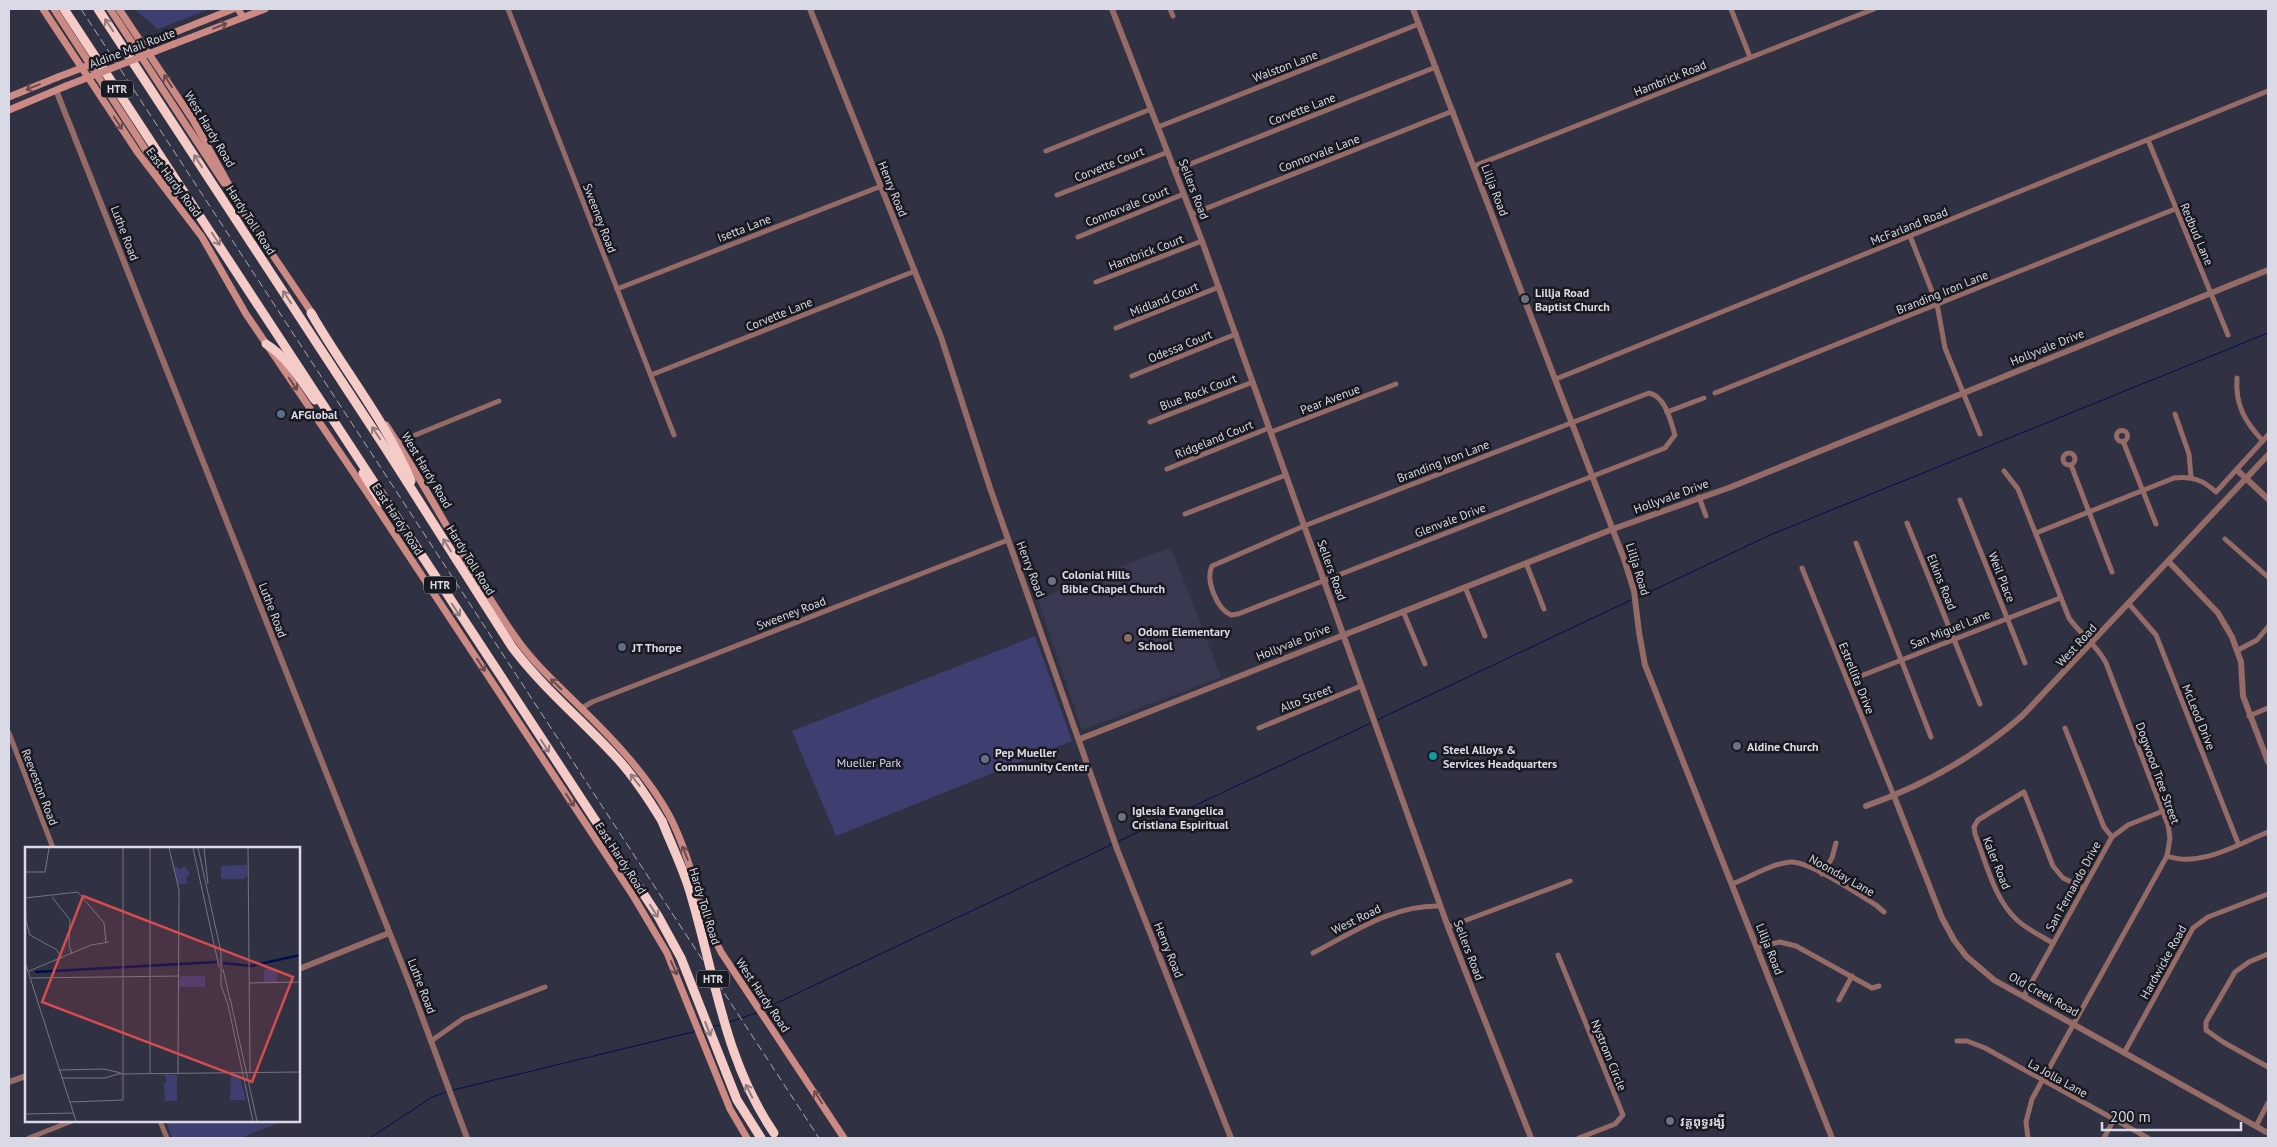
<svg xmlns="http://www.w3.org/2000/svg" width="2277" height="1147" viewBox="0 0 2277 1147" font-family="'PT Sans','Noto Sans Khmer',sans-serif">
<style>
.built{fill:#393a52}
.green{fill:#3e3e70}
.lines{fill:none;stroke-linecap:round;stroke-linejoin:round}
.stream{stroke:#000e51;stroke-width:1}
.minor{stroke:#956b67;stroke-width:5}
.tertiary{stroke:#956b67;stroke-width:6}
.secondary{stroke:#cc8a84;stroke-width:7}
.motorway{stroke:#f5cbc7;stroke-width:9}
.rail{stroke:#a9aab7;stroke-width:1;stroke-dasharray:8 4;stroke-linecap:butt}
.secondary-bridge{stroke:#cc8a84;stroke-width:7}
.motorway-bridge{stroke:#f5cbc7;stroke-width:9}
.oneway{stroke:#927b7c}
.oneway2{stroke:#6a4c4e}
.worship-dot{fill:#6b7280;stroke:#191921;stroke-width:2}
.service-dot{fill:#5c6f8a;stroke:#191921;stroke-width:2}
.education-dot{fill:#8d6e63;stroke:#191921;stroke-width:2}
.culture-dot{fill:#0f9aa8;stroke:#191921;stroke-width:2}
.labels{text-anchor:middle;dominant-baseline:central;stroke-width:5;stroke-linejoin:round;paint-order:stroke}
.shield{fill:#191921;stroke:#9fa0aa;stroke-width:1}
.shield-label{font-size:11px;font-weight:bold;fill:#d9dae5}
.street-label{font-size:12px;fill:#d9dae5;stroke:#191921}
.poi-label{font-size:12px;font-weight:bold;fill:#d9dae5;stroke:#191921;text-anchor:start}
.park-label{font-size:12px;fill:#d7d8ef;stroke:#191921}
.inset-river{fill:none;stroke:#000e51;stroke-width:2.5}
.inset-road{fill:none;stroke:#747583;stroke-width:1}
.view{fill:#d74c4e;fill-opacity:0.15;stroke:#d74c4e;stroke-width:2.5}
.inset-edge{fill:none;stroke:#d9dae5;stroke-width:2.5}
</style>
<rect width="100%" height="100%" fill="#303142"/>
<path class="built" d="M1171 547 1221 677 1082 730 1038 599Z"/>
<g class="green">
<path d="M134 9H210L158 29Z"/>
<path d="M1035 636 1072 741 836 836 792 731Z"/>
<path d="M166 1121H284L240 1138H172Z"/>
</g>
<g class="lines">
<g class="stream">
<path d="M1637 598 1770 535 2268 333"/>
<path d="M1377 720 1631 600"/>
<path d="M1117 842 1371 723"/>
<path d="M762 1010 1113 844"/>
<path d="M729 1022 759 1012"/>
<path d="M712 1027 721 1025"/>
<path d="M453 1090 697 1031"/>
<path d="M370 1138 432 1097 447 1092"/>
</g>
<g class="minor">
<path d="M508 9 674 435"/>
<path d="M1170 9 1173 16"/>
<path d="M1731 9 1750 57"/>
<path d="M1158 127 1419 24"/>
<path d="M2148 140 2228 335"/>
<path d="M1046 151 1151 109"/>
<path d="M1474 166 1874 9"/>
<path d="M1175 170 1436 67"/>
<path d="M1057 195 1168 152"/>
<path d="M1192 214 1453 111"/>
<path d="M1910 236 1937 304 1945 348 1980 434"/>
<path d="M1078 237 1184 194"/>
<path d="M1096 282 1202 241"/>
<path d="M617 289 879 187"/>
<path d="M1116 328 1219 287"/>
<path d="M651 375 915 271"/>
<path d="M1132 376 1236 334"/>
<path d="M2237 378C2235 405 2245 422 2263 441"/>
<path d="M1556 379 2268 91"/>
<path d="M1649 393C1666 397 1670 420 1675 435L1665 448 1238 614 1231 615C1217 609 1205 580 1212 566L1304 526Z"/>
<path d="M1715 393 2175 209"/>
<path d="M1667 412 1704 398"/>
<path d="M2175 414 2189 454 2191 477"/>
<path d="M1150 422 1253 382"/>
<circle cx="2122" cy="436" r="5.5"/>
<path d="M1271 432 1396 384"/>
<path d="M2123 441 2156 524"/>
<path d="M398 442 499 401"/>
<circle cx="2069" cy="459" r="6"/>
<path d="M2071 465 2112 572"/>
<path d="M1167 469 1269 428"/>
<path d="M2004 471 2018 489 2069 618C2080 634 2097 645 2106 663L2168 825 2170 838 2167 856 2032 1099 2026 1122 2028 1138"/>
<path d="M1699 497 1706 516"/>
<path d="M1960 500 2025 663"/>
<path d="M1185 514 1286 475"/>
<path d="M1907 523 1980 704"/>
<path d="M2036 533 2174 478C2192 476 2203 480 2216 492L2268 435"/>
<path d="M2225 539 2268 577"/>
<path d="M1856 543 1931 737"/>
<path d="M1526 563 1544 609"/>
<path d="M1802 568 1894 796"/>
<path d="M1465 587 1485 636"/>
<path d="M2129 604 2156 635 2238 843"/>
<path d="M1403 611 1425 664"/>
<path d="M2238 650 2257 640 2268 627"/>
<path d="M1848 681 2060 598"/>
<path d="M582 708 592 702 1008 540"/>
<path d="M2249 716 2268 708"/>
<path d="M1259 728 1361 686"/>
<path d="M2065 728 2104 827 2112 837"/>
<path d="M9 733 53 848"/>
<path d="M2167 856C2200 868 2238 844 2268 832"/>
<path d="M1822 874 1832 858 1836 843"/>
<path d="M1732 884C1750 877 1771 864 1790 862 1808 860 1859 895 1876 905L1884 912"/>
<path d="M1448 927 1570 881"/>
<path d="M2053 943C2041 936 2028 930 2017 920 1994 899 1986 862 1975 834L1974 827 1978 820 2024 792 2053 866 2063 878 2084 888"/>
<path d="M1757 947 1780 942 1796 946 1872 988 1879 986"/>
<path d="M1313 953C1354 932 1392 905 1440 906"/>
<path d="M2268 954 2249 962 2235 972 2206 1022V1030L2223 1042 2268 1067"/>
<path d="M1558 955 1623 1115 1615 1124 1579 1138"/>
<path d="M2024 996 2112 837 2128 825 2163 811"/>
<path d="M1839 1000 1852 976"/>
<path d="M431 1041 464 1018 545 987"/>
<path d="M1957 1041H1967L1985 1048 2148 1138"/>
<path d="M2124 1053 2193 928 2208 917 2268 894"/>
<path d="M160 1121 167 1138"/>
<path d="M2256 1126 2268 1103"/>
<path d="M29 1138 72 1121"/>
<path d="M2104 1138 2114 1119"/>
</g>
<g class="tertiary">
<path d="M810 9 941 337 990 488 1117 849 1231 1138"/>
<path d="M1112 9 1202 241 1448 927 1531 1138"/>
<path d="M1413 9 1624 559 1634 591 1639 632 1645 665 1832 1138"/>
<path d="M56 90 411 987 467 1138"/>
<path d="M2237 470 2268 499"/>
<path d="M2169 562 2218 613 2232 637 2241 662 2243 696 2268 762"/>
<path d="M1080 739 1613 529 1731 487 2268 270"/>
<path d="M1894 796 1942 918 1954 940 1966 956 1994 980 2268 1133"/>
<path d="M1866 806C1925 785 1975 757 2022 716L2268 455"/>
<path d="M299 969 389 933"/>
<path d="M9 1082 26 1076"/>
</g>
<g class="secondary">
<path d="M43 9 138 153 202 237 246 314 368 494 632 894 667 953 730 1109 747 1138"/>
<path d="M54 9 175 195"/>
<path d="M110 9 224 183"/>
<path d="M119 9 193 120 245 214 314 316"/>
<path d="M238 9 243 17"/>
<path d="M168 35 233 9"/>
<path d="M174 44 265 9"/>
<path d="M9 97 58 77"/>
<path d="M9 110 66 86"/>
<path d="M386 425C431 493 467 568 514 635 532 662 557 684 580 707 613 739 647 775 669 815 692 859 699 909 721 952L844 1138"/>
</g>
<g class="motorway">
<path d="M64 9 658 916 681 958 737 1100 761 1138"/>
<path d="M98 9 386 449 512 647C542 687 581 719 615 756 633 775 648 798 662 821"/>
<path d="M311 313C343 369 386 421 411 481"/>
<path d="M266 344C286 356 301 380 315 400"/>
<path d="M363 473 381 502"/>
</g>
<path class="rail" d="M81 9 819 1138"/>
<g class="secondary-bridge">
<path d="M58 77 168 35"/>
<path d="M66 86 174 44"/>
</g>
<path class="motorway-bridge" d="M662 821C671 844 683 868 690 892 715 975 724 1060 774 1133"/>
</g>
<defs><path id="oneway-shaft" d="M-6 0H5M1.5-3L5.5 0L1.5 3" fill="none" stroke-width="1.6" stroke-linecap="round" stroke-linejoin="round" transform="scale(1.25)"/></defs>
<g class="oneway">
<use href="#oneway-shaft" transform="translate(109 25) rotate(-124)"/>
<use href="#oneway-shaft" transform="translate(198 161) rotate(-123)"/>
<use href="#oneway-shaft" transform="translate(216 239) rotate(57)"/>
<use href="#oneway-shaft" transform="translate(287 297) rotate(-123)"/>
<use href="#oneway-shaft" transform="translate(376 433) rotate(-123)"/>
<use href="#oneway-shaft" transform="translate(447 545) rotate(-122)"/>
<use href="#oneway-shaft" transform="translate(456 610) rotate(57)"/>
<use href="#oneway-shaft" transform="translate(545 746) rotate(57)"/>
<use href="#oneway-shaft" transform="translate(635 780) rotate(-128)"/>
<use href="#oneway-shaft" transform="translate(654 911) rotate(57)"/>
<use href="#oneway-shaft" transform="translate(708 1029) rotate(68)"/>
<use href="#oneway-shaft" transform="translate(749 1091) rotate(-117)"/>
</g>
<g class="oneway2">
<use href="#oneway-shaft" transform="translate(220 26) rotate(-21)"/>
<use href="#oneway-shaft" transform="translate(168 81) rotate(-123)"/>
<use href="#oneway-shaft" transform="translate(33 87) rotate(158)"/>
<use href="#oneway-shaft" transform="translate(118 123) rotate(57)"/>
<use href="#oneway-shaft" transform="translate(293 384) rotate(56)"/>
<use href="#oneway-shaft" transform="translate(481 665) rotate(57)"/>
<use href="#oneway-shaft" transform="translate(556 684) rotate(-136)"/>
<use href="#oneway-shaft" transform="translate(570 800) rotate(57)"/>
<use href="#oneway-shaft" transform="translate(685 853) rotate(-112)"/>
<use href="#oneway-shaft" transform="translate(674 968) rotate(66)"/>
<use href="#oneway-shaft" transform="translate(818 1097) rotate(-123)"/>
</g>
<g class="worship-dot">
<circle cx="1525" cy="299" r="5"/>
<circle cx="1052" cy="581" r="5"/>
<circle cx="1737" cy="746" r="5"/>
<circle cx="1122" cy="817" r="5"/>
<circle cx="1670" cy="1121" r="5"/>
</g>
<g class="service-dot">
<circle cx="281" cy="414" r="5"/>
<circle cx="622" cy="647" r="5"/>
<circle cx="985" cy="759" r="5"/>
</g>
<circle class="education-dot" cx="1128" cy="638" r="5"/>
<circle class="culture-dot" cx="1433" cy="756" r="5"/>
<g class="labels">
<g class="shield">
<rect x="101" y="80.5" width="32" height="17" rx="4"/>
<rect x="424" y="576.5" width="32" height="17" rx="4"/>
<rect x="697" y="970.5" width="32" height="17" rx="4"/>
</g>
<g class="shield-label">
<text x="117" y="89">HTR</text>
<text x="440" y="585">HTR</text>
<text x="713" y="979">HTR</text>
</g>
<g class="street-label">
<text transform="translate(132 48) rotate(-21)">Aldine Mail Route</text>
<text transform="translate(1285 66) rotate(-21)">Walston Lane</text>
<text transform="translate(1670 78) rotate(-22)">Hambrick Road</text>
<text transform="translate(1302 109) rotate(-21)">Corvette Lane</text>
<text transform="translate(210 129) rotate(59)">West Hardy Road</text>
<text transform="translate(1319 153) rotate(-21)">Connorvale Lane</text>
<text transform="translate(1109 164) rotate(-22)">Corvette Court</text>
<text transform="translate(174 182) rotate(53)">East Hardy Road</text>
<text transform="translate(893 189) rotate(68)">Henry Road</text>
<text transform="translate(1194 189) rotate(69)">Sellers Road</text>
<text transform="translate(1495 190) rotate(69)">Lillja Road</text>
<text transform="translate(1127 206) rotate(-22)">Connorvale Court</text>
<text transform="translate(600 218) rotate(69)">Sweeney Road</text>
<text transform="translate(251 220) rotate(57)">Hardy Toll Road</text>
<text transform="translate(1909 226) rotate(-22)">McFarland Road</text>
<text transform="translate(744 228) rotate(-21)">Isetta Lane</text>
<text transform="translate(125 233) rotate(69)">Luthe Road</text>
<text transform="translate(2197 234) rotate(67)">Redbud Lane</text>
<text transform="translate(1146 252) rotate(-21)">Hambrick Court</text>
<text transform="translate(1942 292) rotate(-22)">Branding Iron Lane</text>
<text transform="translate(1164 299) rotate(-22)">Midland Court</text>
<text transform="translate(779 314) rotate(-22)">Corvette Lane</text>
<text transform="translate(1180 346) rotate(-22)">Odessa Court</text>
<text transform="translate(2047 347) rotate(-22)">Hollyvale Drive</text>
<text transform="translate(1198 392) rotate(-21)">Blue Rock Court</text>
<text transform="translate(1330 399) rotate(-21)">Pear Avenue</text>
<text transform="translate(1214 439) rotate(-22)">Ridgeland Court</text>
<text transform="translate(1443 461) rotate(-21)">Branding Iron Lane</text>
<text transform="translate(427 470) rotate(59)">West Hardy Road</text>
<text transform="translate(1671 496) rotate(-20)">Hollyvale Drive</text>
<text transform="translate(398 519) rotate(57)">East Hardy Road</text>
<text transform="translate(1450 520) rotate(-21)">Glenvale Drive</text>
<text transform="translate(471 560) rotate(58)">Hardy Toll Road</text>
<text transform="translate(1031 569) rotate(69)">Henry Road</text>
<text transform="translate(1638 569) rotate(73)">Lillja Road</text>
<text transform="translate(1332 570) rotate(70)">Sellers Road</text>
<text transform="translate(2002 577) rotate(68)">Weil Place</text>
<text transform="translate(1942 582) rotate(68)">Elkins Road</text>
<text transform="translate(273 610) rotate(69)">Luthe Road</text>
<text transform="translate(791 613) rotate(-21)">Sweeney Road</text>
<text transform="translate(1950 629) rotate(-22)">San Miguel Lane</text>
<text transform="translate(1293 642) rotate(-22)">Hollyvale Drive</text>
<text transform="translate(2076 645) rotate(-47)">West Road</text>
<text transform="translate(1857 678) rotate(68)">Estrellita Drive</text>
<text transform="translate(1306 698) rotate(-22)">Alto Street</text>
<text transform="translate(2199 717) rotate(68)">McLeod Drive</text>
<text transform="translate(2158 773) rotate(70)">Dogwood Tree Street</text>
<text transform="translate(40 787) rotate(69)">Reeveston Road</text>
<text transform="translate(621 858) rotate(57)">East Hardy Road</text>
<text transform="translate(1997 863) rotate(68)">Kaler Road</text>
<text transform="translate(1842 875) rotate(29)">Noonday Lane</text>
<text transform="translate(2073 886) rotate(-61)">San Fernando Drive</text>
<text transform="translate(705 906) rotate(73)">Hardy Toll Road</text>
<text transform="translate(1356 919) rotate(-26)">West Road</text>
<text transform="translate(1770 949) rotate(68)">Lillja Road</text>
<text transform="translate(1169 950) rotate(68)">Henry Road</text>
<text transform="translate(1469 950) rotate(69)">Sellers Road</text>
<text transform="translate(2163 962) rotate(-61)">Hardwicke Road</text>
<text transform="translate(422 986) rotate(69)">Luthe Road</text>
<text transform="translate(2044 994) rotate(29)">Old Creek Road</text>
<text transform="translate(763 995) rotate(56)">West Hardy Road</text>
<text transform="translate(1609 1055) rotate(68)">Nystrom Circle</text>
<text transform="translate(2058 1078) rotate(29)">La Jolla Lane</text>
</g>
<g class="poi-label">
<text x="1535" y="292">Lillja Road<tspan x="1535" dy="14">Baptist Church</tspan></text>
<text x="291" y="414">AFGlobal</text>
<text x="1062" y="574">Colonial Hills<tspan x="1062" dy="14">Bible Chapel Church</tspan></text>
<text x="1138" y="631">Odom Elementary<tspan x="1138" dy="14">School</tspan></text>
<text x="632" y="647">JT Thorpe</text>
<text x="1747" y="746">Aldine Church</text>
<text x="1443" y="749">Steel Alloys &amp;<tspan x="1443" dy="14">Services Headquarters</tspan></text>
<text x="995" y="752">Pep Mueller<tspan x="995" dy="14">Community Center</tspan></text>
<text x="1132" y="810">Iglesia Evangelica<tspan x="1132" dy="14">Cristiana Espiritual</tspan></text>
<text x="1680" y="1121">វត្តពុទ្ធរង្សី</text>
</g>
<g class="park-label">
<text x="869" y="762">Mueller Park</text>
</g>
</g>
<g transform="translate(25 847)">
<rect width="275" height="275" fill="#303142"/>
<path d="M222 18V29L218 32H196V19ZM160 19 165 27 161 31 163 36 153 38 149 20H154V23ZM239 122H252V135H239ZM155 129H180V140H154ZM139 227 152 228V254H140L139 236 142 235ZM206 227H214L221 253H205Z" fill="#3e3e70"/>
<path class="inset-river" d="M198 116 226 119 275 108M10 125 192 115"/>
<path class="inset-road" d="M144 1 154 43 153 226M168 1 194 120M173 1 196 105V138L203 158 228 274M179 1 183 37M223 1 225 225M0 25H20L24 1M27 50 45 73 44 98 47 107M0 51 53 45 79 76 81 95M0 51 1 74 5 88 32 103 37 112M0 115 51 274M198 122 205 153M4 124 66 98 84 95M6 131 154 129M224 136 275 135M205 151 232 274M34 223 79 222 96 226M125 226V1M36 231H80L93 227 275 225M45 255 98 253V1M0 267 48 266"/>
<path class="view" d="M58 49 268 130 227 235 17 155Z"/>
<rect width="275" height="275" class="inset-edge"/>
</g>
<rect width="2277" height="1147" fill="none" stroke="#d9dae5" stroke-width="20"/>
<path d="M2102 1122v8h139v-8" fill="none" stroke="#d9dae5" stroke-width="2.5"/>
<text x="2110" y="1122" font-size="15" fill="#d9dae5" stroke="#191921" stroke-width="4" paint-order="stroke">200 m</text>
</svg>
